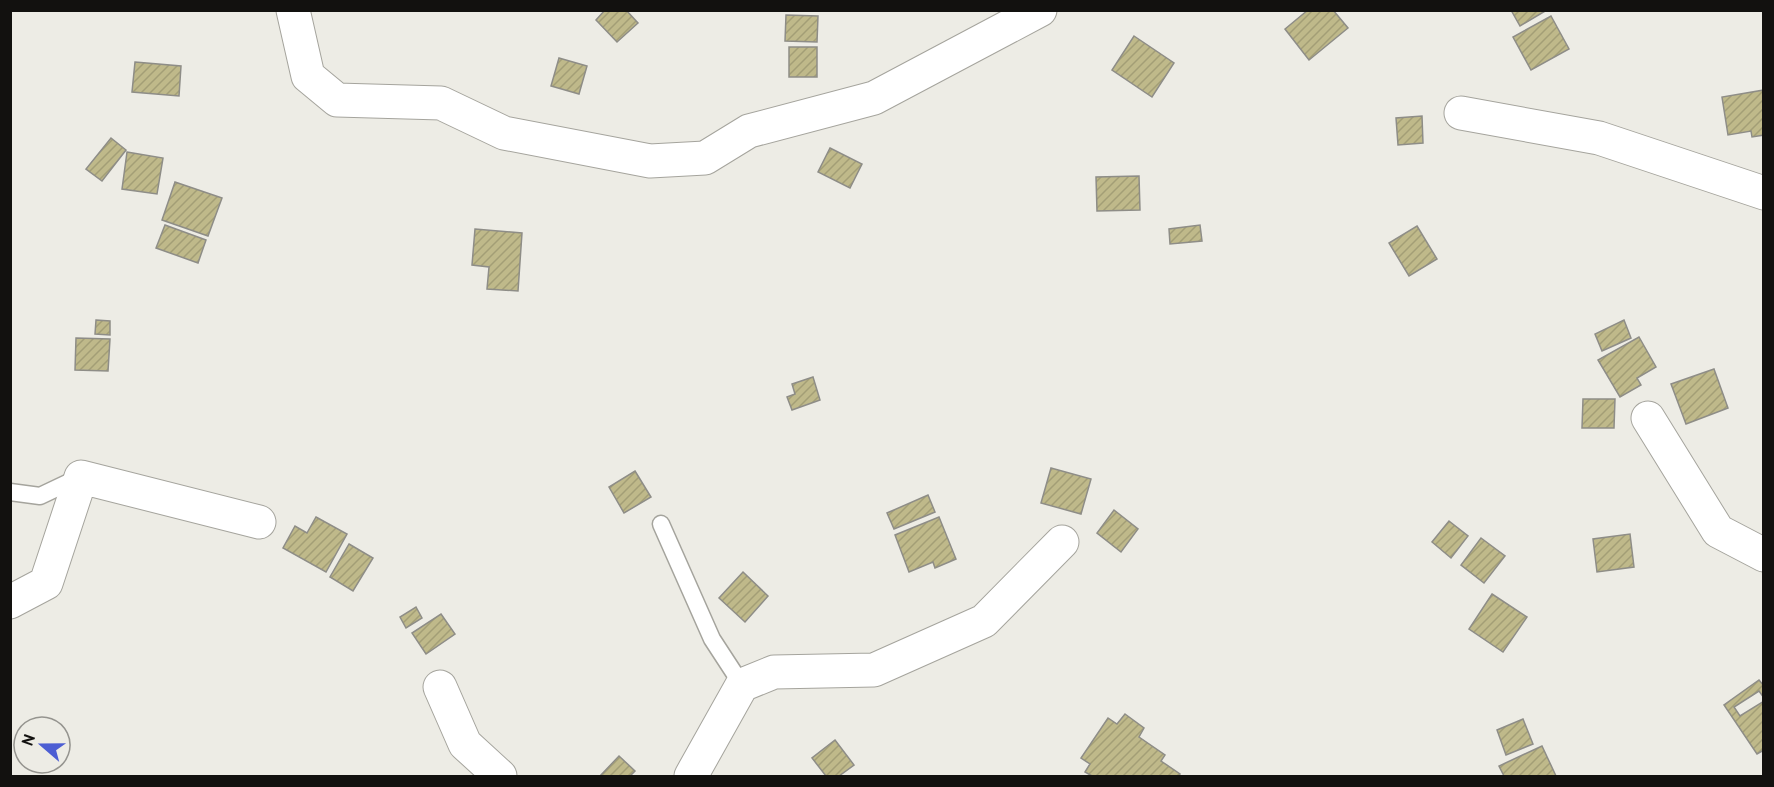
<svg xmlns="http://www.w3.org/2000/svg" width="1774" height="787" viewBox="0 0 1774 787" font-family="'PT Sans',sans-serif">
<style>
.building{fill:url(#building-hatch);stroke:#8e8d87;stroke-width:1.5}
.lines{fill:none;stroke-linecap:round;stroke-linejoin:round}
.lane-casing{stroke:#a5a49d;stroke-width:19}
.street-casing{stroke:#a5a49d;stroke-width:35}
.lane{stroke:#fff;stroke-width:16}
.street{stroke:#fff;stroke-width:33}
</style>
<defs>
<pattern id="building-hatch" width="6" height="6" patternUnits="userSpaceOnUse" patternTransform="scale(1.5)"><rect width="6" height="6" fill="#bfb98a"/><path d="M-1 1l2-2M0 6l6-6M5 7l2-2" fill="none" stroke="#a39e76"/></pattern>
</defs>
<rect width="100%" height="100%" fill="#edece5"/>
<g class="building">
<path d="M605 10H626L638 23 617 42 596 20Z"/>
<path d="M1308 10H1333L1348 28 1309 60 1285 29Z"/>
<path d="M1511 10H1547L1520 26Z"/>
<path d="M786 15 818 16 817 42 785 41Z"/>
<path d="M1551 16 1569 49 1531 70 1513 37Z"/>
<path d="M1134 36 1174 63 1152 97 1112 70Z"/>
<rect x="789" y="47" width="28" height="30"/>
<path d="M559 58 587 66 579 94 551 86Z"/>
<path d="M135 62 181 66 179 96 132 92Z"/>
<path d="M1764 90V135L1752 137 1751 131 1728 135 1722 97Z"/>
<path d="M1422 116 1423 143 1398 145 1396 118Z"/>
<path d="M111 138 126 150 102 181 86 169Z"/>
<path d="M830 148 862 164 850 188 818 172Z"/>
<path d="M127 152 163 158 157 194 122 189Z"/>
<path d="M1139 176 1140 210 1097 211 1096 177Z"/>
<path d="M175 182 222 198 208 236 162 220Z"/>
<path d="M165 225 206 240 198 263 156 248Z"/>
<path d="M1200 225 1202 241 1170 244 1169 229Z"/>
<path d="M1417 226 1437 259 1409 276 1389 243Z"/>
<path d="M475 229 522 233 518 291 487 289 489 267 472 265Z"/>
<path d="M96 320 110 321V335L95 334Z"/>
<path d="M1624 320 1631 338 1602 351 1595 334Z"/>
<path d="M1639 337 1656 367 1637 378 1641 385 1620 397 1598 360Z"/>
<path d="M76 338 110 339 108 371 75 370Z"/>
<path d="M1714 369 1728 408 1686 424 1671 384Z"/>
<path d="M813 377 820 400 792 410 787 397 795 394 792 384Z"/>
<path d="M1583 399H1615L1614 428H1582Z"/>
<path d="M1051 468 1091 479 1081 514 1041 503Z"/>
<path d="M635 471 651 497 624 513 609 487Z"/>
<path d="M928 495 935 512 894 529 887 513Z"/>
<path d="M1114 510 1138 529 1121 552 1097 533Z"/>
<path d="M316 517 347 534 326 572 283 548 295 526 307 533Z"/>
<path d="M939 517 956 559 935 568 933 562 909 572 895 535Z"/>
<path d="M1449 521 1468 536 1451 558 1432 542Z"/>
<path d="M1630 534 1634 567 1597 572 1593 539Z"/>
<path d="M1481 538 1505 556 1484 583 1461 565Z"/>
<path d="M349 544 373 558 353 591 330 577Z"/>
<path d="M743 572 768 596 745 622 719 598Z"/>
<path d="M1492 594 1527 617 1503 652 1469 629Z"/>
<path d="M416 607 422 618 406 628 400 617Z"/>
<path d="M441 614 455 634 426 654 412 633Z"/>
<path d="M1759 680 1764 686V698L1759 691 1734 707 1740 716 1764 701V750L1757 754 1724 705Z"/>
<path d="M1125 714 1144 728 1139 737 1165 755 1161 761 1180 774 1179 776H1092L1085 772 1090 764 1081 758 1108 718 1117 724Z"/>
<path d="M1523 719 1533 744 1506 755 1497 730Z"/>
<path d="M835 740 854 765 839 776H826L812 758Z"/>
<path d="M1542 746 1556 776H1504L1499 766Z"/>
<path d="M619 756 635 771 630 776H600Z"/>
</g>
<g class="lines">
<defs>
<g id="lane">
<path d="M10 492 40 496 80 477"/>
<path d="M661 524 712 639 742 685"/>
</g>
<g id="street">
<path d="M293 10 308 76 337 100 441 103 504 133 650 161 705 158 749 131 874 98 1040 10"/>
<path d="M1461 113 1599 138 1764 193"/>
<path d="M1648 418 1718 531 1764 555"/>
<path d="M10 602 46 583 81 477 259 522"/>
<path d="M440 687 465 744 500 776"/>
<path d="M691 776 742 685 774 672 874 670 984 621 1062 542"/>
</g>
</defs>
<use href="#lane" class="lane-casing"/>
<use href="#street" class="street-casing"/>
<use href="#lane" class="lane"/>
<use href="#street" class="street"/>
</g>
<rect width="1774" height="787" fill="none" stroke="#12110f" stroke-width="24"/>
<g transform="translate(42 745) rotate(290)"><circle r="28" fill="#edece5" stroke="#95948f" stroke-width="1.5"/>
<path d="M0-4.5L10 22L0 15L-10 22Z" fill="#4d5ed3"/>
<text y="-9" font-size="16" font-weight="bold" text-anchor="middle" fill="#12110f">N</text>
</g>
</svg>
